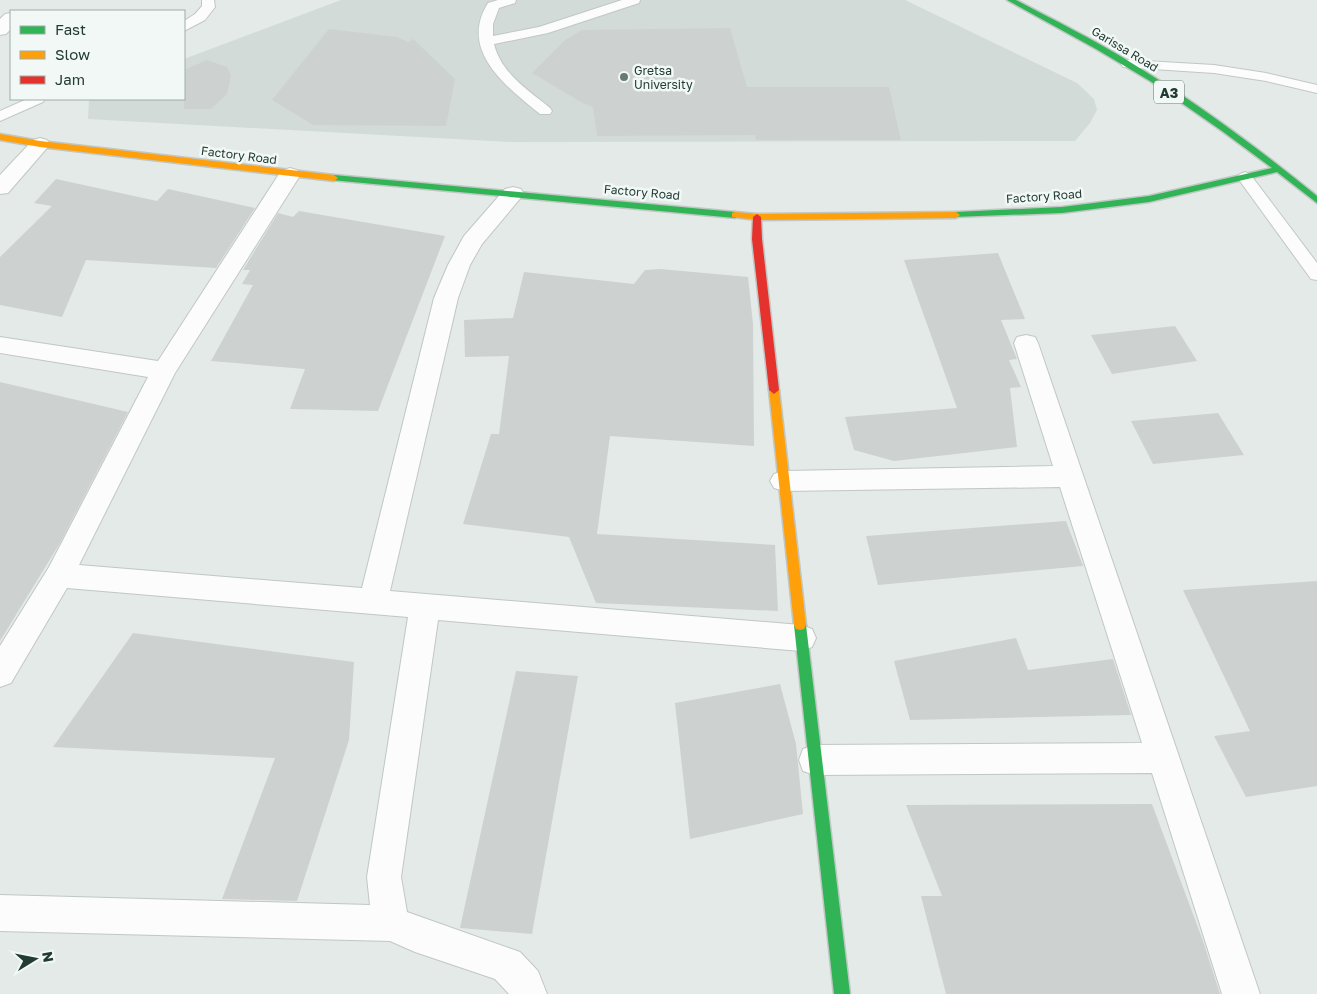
<svg xmlns="http://www.w3.org/2000/svg" width="1317" height="994" viewBox="0 0 1317 994" font-family="'Golos Text',sans-serif">
<style>
.built{fill:#d2dbd7}
.building{fill:#cdd2d0}
.lines{fill:none;stroke-linecap:round;stroke-linejoin:round}
.lane-casing{stroke:#c1c7c4;stroke-width:2}
.street-casing{stroke:#c1c7c4;stroke-width:2}
.fast-casing{stroke:#c0c7c4;stroke-width:3}
.slow-casing{stroke:#c0c7c4;stroke-width:3}
.jam-casing{stroke:#c0c7c4;stroke-width:3}
.lane{fill:#fbfcfb;fill-rule:evenodd}
.street{fill:#fbfcfb;fill-rule:evenodd}
.fast{fill:#30b455;fill-rule:evenodd}
.slow{fill:#ff9f0a;fill-rule:evenodd}
.jam{fill:#e5322d;fill-rule:evenodd}
.poi-dot{fill:#667973;stroke:#f2f8f5;stroke-width:2}
.labels{text-anchor:middle;dominant-baseline:central;stroke-width:5;stroke-linejoin:round;paint-order:stroke}
.far-street-label{font-size:12px;fill:#223c35;stroke:#f2f8f5}
.far-poi-label{font-size:12px;fill:#223c35;stroke:#f2f8f5;text-anchor:start}
.shield{fill:#f2f8f5;stroke:#60746f;stroke-width:1}
.shield-label{font-size:14px;font-weight:bold;fill:#223c35}
</style>
<rect width="100%" height="100%" fill="#e4eae7"/>
<path class="built" d="M341 0H905L1077 83 1094 99 1097 110 1090 123 1075 141 510 142 88 119 89 99H184V59Z"/>
<g class="building">
<path d="M730 28 747 87H889L901 140H756L755 135 597 136 593 107 581 102 532 73 565 40 582 30Z"/>
<path d="M329 29 397 37 408 42 413 39 455 79 446 126 313 125 272 100Z"/>
<path d="M207 60 227 67 231 76 227 94 211 109H184V70Z"/>
<path d="M56 179 157 201 168 189 255 208 216 268 86 260 62 317 0 305V257L52 206 34 203Z"/>
<path d="M299 211 445 236 378 411 290 409 305 369 211 361 253 285 242 284 250 270H243L278 213 293 217Z"/>
<path d="M998 253 1025 319 1001 320 1017 359 1009 360 1021 387 1010 388 1017 447 894 461 854 450 845 417 957 408 904 260Z"/>
<path d="M660 269 748 277 753 324 754 446 610 436 597 534 775 545 778 611 596 603 569 537 463 524 491 434H499L509 356 465 357 464 320 513 318 524 272 634 284 645 270Z"/>
<path d="M1175 326 1197 361 1112 374 1091 335Z"/>
<path d="M0 382 128 412 60 543 0 641Z"/>
<path d="M1218 413 1244 455 1153 464 1131 421Z"/>
<path d="M1066 521 1083 566 878 585 866 536Z"/>
<path d="M1317 581V786L1246 797 1214 736 1250 731 1183 590Z"/>
<path d="M133 633 354 662 349 740 297 901 222 899 275 758 53 747Z"/>
<path d="M1016 638 1028 670 1113 659 1131 715 910 720 894 661Z"/>
<path d="M516 671 578 676 532 934 460 928Z"/>
<path d="M780 684 796 744 803 814 690 839 675 703Z"/>
<path d="M1152 804 1203 941 1220 994H946L921 896H942L906 805Z"/>
</g>
<g class="lines">
<defs>
<g id="lane">
<path d="M202 0H214L215 7 205 20 184 31V21L195 14 202 6Z"/>
<path d="M498 0H516L515 3 499 8 493 24V36L539 27 622 0H640L639 3 548 33 494 44C501 73 528 90 550 108L552 111 550 114H540C507 87 458 51 488 3Z"/>
<path d="M1128 60 1214 65 1266 73 1317 85V93L1266 81 1214 73 1123 67 1121 64Z"/>
<path d="M27 99H45L43 102 0 121V111Z"/>
<path d="M1245 172 1250 174 1317 263V280L1311 279 1237 177 1240 174Z"/>
</g>
<g id="street">
<path d="M11 13V29L6 34 0 35V19L5 14Z"/>
<path d="M40 138 47 140 50 144 47 148 8 193 0 194V175L33 140Z"/>
<path d="M290 168 297 170 301 174 175 373 79 565 362 588 434 298 448 265 464 236 505 189 513 187 521 189 524 194 482 244 470 265 458 298 390 591 801 625 812 629 816 638 812 647 801 651 438 620 401 877 407 912 520 952 538 971 547 994H509L495 979 415 952 390 941 0 931V895L370 905 367 877 408 617 67 588 11 683 0 687V646L49 567 148 377 0 353V337L158 361 279 174 283 170Z"/>
<path d="M1026 335 1035 337 1038 343 1260 994H1222L1152 773 815 775 803 771 799 760 803 749 815 745 1142 743 1060 487 784 491 774 488 770 481 774 474 784 471 1053 466 1014 343 1017 337Z"/>
</g>
<g id="fast">
<path d="M1007 0H1016C1054 20 1093 39 1130 62 1196 102 1258 148 1317 196V203L1277 172 1149 202 1062 213 953 217V213L956 212 1062 207 1149 196 1272 168 1222 131 1150 81 1096 49Z"/>
<path d="M334 175 735 212 739 215 735 218 331 180V176Z"/>
<path d="M800 620 804 621 806 625 850 994H834L794 625 796 621Z"/>
</g>
<g id="slow">
<path d="M0 134 40 141 334 175 338 178 334 181 40 147 0 140Z"/>
<path d="M735 212 757 214 956 212 960 215 956 218 757 220 732 217V213Z"/>
<path d="M774 386 779 390 806 625 804 629 800 630 796 629 794 625 769 390Z"/>
</g>
<path id="jam" d="M757 214 761 217 762 239 779 390 774 394 769 390 752 239 753 217Z"/>
</defs>
<use href="#lane" class="lane-casing"/>
<use href="#street" class="street-casing"/>
<use href="#fast" class="fast-casing"/>
<use href="#slow" class="slow-casing"/>
<use href="#jam" class="jam-casing"/>
<use href="#lane" class="lane"/>
<use href="#street" class="street"/>
<use href="#fast" class="fast"/>
<use href="#slow" class="slow"/>
<use href="#jam" class="jam"/>
</g>
<circle class="poi-dot" cx="624" cy="77" r="5"/>
<g class="labels">
<g class="far-street-label">
<text transform="translate(1125 49) rotate(31)">Garissa Road</text>
<text transform="translate(239 155) rotate(7)">Factory Road</text>
<text transform="translate(642 192) rotate(5)">Factory Road</text>
<text transform="translate(1044 196) rotate(-4)">Factory Road</text>
</g>
<g class="far-poi-label">
<text x="634" y="70">Gretsa<tspan x="634" dy="14">University</tspan></text>
</g>
<rect class="shield" x="1154" y="80.5" width="30" height="23" rx="4"/>
<g class="shield-label">
<text x="1169" y="92">A3</text>
</g>
</g>
<rect x="10" y="10" width="175" height="90" fill="#f2f8f5" stroke="#9fada8"/>
<rect x="20" y="26" width="25" height="8" fill="#30b455" stroke="#9fada8"/>
<text x="55" y="35" font-size="15" fill="#223c35">Fast</text>
<rect x="20" y="51" width="25" height="8" fill="#ff9f0a" stroke="#9fada8"/>
<text x="55" y="60" font-size="15" fill="#223c35">Slow</text>
<rect x="20" y="76" width="25" height="8" fill="#e5322d" stroke="#9fada8"/>
<text x="55" y="85" font-size="15" fill="#223c35">Jam</text>
<g transform="translate(35 959) rotate(80)" stroke="#f2f8f5" stroke-width="4" paint-order="stroke">
<path d="M0-4L9 19L0 12L-9 19Z" fill="#223c35"/>
<text y="-8" font-size="14" font-weight="bold" text-anchor="middle" fill="#223c35">N</text>
</g>
</svg>
